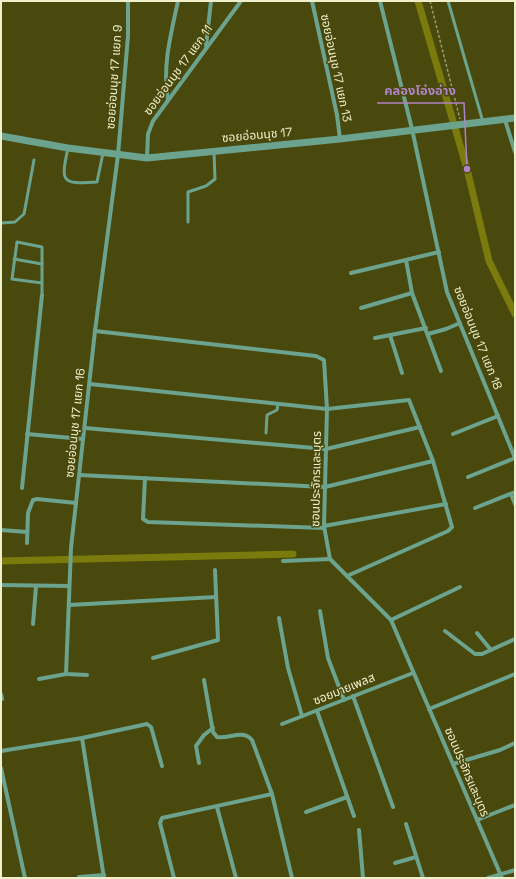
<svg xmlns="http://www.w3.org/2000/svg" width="516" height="879" viewBox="0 0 516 879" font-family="'Space Grotesk','Noto Sans Thai',sans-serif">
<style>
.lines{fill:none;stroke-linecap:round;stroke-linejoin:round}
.canal{stroke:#7b7a0c;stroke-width:7}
.path{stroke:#9c9c6c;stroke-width:1.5;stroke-dasharray:3 2;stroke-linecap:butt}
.service{stroke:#6ba38e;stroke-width:3}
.minor{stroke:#6ba38e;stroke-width:4}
.tertiary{stroke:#6ba38e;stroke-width:7}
.labels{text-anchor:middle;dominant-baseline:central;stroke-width:3;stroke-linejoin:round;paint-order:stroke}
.street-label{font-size:12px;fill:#eff0cb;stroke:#49480d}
.leader{fill:none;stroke:#af84c4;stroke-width:1.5}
.callout-dot{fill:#af84c4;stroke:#49480d;stroke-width:1.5}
.callout-label{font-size:13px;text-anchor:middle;font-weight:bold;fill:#af84c4;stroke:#49480d;stroke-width:3;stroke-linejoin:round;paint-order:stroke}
</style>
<rect width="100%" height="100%" fill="#49480d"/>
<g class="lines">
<g class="canal">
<path d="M418 1 467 169 489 261 515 314"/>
<path d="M1 561 293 554"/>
</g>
<path class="path" d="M430 1 460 119"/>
<g class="service">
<path d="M448 1 483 122"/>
<path d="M68 148C61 181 60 185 97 182L103 153"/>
<path d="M188 222V192L206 186 215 179 214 152"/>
<path d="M1 223 15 222 24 214 34 160"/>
<path d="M14 259 42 264"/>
<path d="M42 283 12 279 17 242 42 247V295"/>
<path d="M266 433 267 415 277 410 278 404"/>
</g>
<g class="minor">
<path d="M312 1 337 115 340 139"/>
<path d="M380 1 412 129 447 292 515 458"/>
<path d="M206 46 211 1"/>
<path d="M168 100C162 66 171 34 178 1"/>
<path d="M505 120 515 152"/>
<path d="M147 158 148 134 153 121 241 1"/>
<path d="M406 260 412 293 441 371"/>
<path d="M351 273 439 252"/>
<path d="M361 308 412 293"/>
<path d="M95 331 316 356 324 360 327 409 324 526 330 559 391 620 502 878"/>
<path d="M428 334 446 329 460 323"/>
<path d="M390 335 402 373"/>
<path d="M375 338 426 328"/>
<path d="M90 384 327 409 409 400 433 461 452 527 448 531 347 576"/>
<path d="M85 428 326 449 420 427"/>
<path d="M27 434 83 439"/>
<path d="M453 434 498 416"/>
<path d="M79 475 325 487 433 461"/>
<path d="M468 477 515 458"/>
<path d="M145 478 143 519 148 522 324 528"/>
<path d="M22 488 42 295"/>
<path d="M511 494 515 504"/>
<path d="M475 508 515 492"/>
<path d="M324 526 446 504"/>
<path d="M1 530 27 532"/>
<path d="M27 543 28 513 33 500 37 499 76 503"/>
<path d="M283 561 330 559"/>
<path d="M1 585 69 586"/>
<path d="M69 605 216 597"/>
<path d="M320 611 328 658 344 700"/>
<path d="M279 618 288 668 302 716"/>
<path d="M391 620 460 587"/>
<path d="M33 624 36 586"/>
<path d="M445 631 475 654H482L515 639"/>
<path d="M477 633 491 650"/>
<path d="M153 658 218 640 215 570"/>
<path d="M87 675 66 674 71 548 95 331 118 155 128 36V1"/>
<path d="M39 679 66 674"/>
<path d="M204 680 213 732 217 737C230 739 242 729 252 740L272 794 292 878"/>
<path d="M1 694 2 699"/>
<path d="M353 696 393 807"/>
<path d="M429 709 515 674"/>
<path d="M317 711 354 816"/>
<path d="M282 724 413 673"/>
<path d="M82 738 104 878"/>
<path d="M1 751 82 738 147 724 151 727 162 766"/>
<path d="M199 763 196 746 204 735 213 728"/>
<path d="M453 764 500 750 515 743"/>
<path d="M1 768 25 878"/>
<path d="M217 807 236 878"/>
<path d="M306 812 347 797"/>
<path d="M477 820 515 805"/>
<path d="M406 824 423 878"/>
<path d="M359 830 363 878"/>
<path d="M395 863 416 857"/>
<path d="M79 877 104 875"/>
<path d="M174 878 160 823 162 818 272 794"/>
<path d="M488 878 515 870"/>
</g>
<path class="tertiary" d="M1 136 68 148 147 158 340 139 515 118"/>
</g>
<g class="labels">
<g class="street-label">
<text transform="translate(336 68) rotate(78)">ซอยอ่อนนุช 17 แยก 13</text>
<text transform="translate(178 70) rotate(-54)">ซอยอ่อนนุช 17 แยก 11</text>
<text transform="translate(114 77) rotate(-86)">ซอยอ่อนนุช 17 แยก 9</text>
<text transform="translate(257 135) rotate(-5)">ซอยอ่อนนุช 17</text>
<text transform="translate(478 338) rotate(68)">ซอยอ่อนนุช 17 แยก 18</text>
<text transform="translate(75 423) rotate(-84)">ซอยอ่อนนุช 17 แยก 16</text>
<text transform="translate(316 479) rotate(-89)">ซอนประจักรและบุตร</text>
<text transform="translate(344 689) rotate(-22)">ซอยมายเพลส</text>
<text transform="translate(467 772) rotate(67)">ซอนประจักรและบุตร</text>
</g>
</g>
<path class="leader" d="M467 169L464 103H377"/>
<circle class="callout-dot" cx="467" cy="169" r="4"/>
<g class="callout-label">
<text x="420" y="95">คลองโอ่งอ่าง</text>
</g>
<rect width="516" height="879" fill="none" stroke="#eff0cb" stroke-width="4"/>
</svg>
